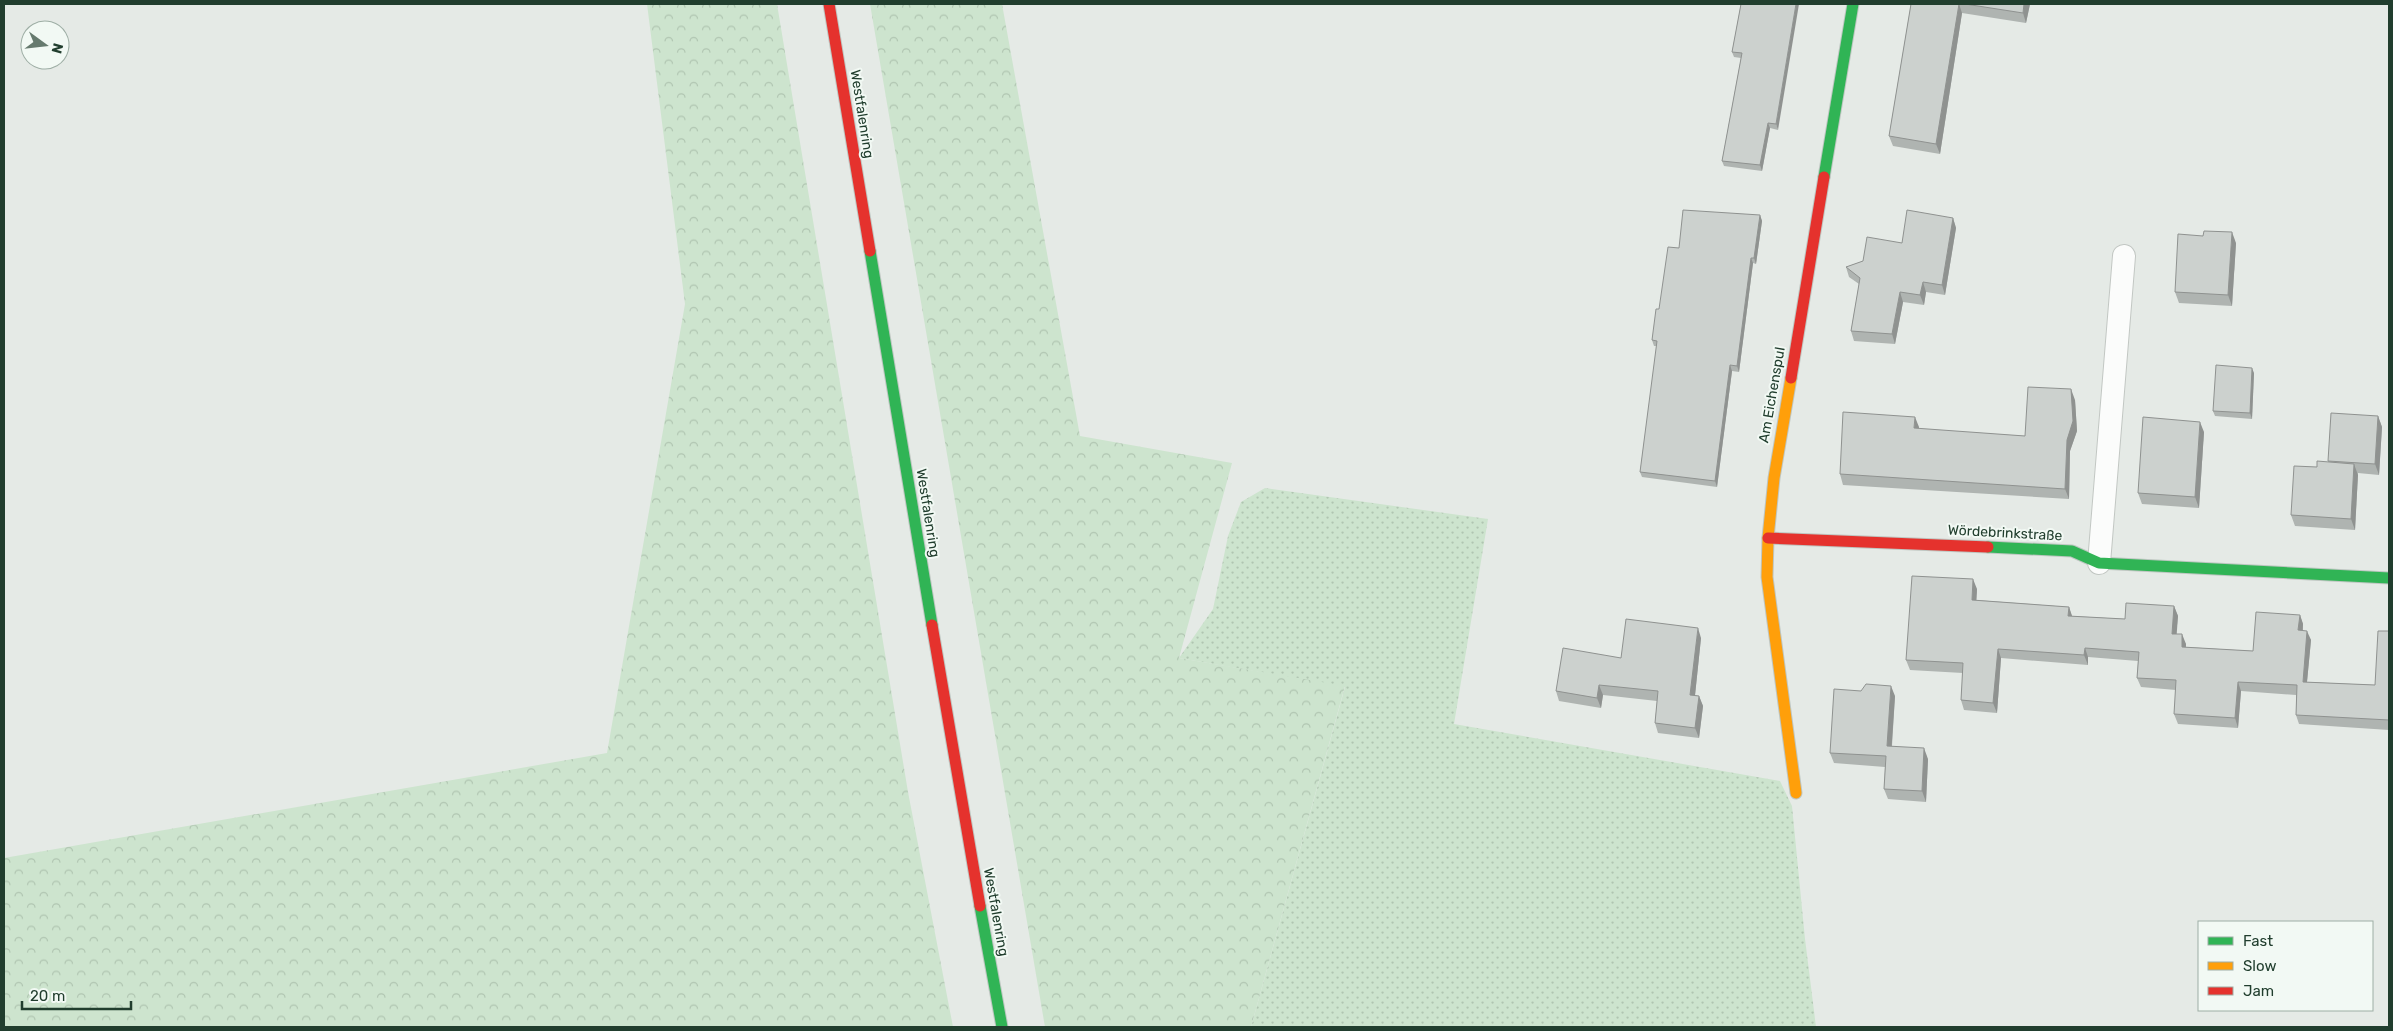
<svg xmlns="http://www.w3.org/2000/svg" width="2393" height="1031" viewBox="0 0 2393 1031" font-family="Rubik,sans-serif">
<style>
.grass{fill:url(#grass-dots)}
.forest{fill:url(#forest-crowns)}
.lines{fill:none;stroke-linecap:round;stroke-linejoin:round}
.lane-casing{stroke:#c2c7c3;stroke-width:24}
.fast-casing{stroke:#bec6c1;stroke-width:13}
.slow-casing{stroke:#bec6c1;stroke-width:13}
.jam-casing{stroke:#bec6c1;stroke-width:13}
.lane{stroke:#fbfcfb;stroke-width:22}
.fast{stroke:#30b455;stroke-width:11}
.slow{stroke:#ff9f0a;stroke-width:11}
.jam{stroke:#e5322d;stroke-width:11}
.wall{fill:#afb4b1}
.shaded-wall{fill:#8f9290}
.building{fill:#ccd1ce;stroke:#8f9290}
.labels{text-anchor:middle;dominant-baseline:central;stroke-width:4;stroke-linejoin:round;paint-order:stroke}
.street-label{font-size:14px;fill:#213e2e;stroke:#f2f9f4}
</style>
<defs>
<pattern id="grass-dots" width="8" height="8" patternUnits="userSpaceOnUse" patternTransform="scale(1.25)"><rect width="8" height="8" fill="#cde4ce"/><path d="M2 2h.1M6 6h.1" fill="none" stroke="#b0c5b1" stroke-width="1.8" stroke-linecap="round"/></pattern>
<pattern id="forest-crowns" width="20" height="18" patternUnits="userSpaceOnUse" patternTransform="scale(1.25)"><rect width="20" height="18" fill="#cde4ce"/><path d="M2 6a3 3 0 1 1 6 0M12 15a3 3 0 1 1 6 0" fill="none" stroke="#b0c5b1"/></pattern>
</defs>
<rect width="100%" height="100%" fill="#e5eae6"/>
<path class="grass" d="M1265 488 1488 519 1454 724 1780 781 1792 806 1805 939 1816 1027H1251L1345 687 1179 658 1213 609 1228 536 1241 502Z"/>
<g class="forest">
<path d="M647 4H777L908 792 953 1027H4V858L607 753 685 304Z"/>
<path d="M870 4H1002L1080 436 1232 463 1179 658 1345 686 1251 1027H1045Z"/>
</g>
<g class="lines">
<defs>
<path id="lane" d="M2099 563 2124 256"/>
<g id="fast">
<path d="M1824 177 1853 4"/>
<path d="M870 251 932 625"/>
<path d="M1988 547 2072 551 2099 563 2389 578"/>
<path d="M980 906 1002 1027"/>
</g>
<path id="slow" d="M1791 378 1774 478 1768 538 1767 577 1796 793"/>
<g id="jam">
<path d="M829 4 870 251"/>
<path d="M1791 378 1824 177"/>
<path d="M1768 538 1988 547"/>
<path d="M932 625 980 906"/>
</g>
</defs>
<use href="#lane" class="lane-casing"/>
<use href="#fast" class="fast-casing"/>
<use href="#slow" class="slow-casing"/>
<use href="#jam" class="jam-casing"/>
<use href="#lane" class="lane"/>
<use href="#fast" class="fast"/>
<use href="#slow" class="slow"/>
<use href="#jam" class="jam"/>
</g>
<g class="wall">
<path d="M1741 4 1778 130 1770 128 1762 171 1724 166 1722 161 1741 58 1734 57 1732 52Z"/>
<path d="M1911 4H2030L2026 23 1962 13 1940 154 1893 146 1889 136Z"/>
<path d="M1760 215 1762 221 1756 264 1753 263 1739 372 1732 371 1717 487 1642 477 1640 472 1657 346H1654L1652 340 1659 309 1679 248Z"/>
<path d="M1953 218 1956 228 1945 295 1926 292 1924 305 1903 302 1895 344 1854 341 1851 331 1859 284 1849 277 1846 267 1863 261 1902 243Z"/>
<path d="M2236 243 2232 306 2179 303 2175 292Z"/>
<path d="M2254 373 2252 419 2215 416 2213 411Z"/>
<path d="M2075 400 2077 431 2070 451 2069 499 1843 485 1840 474 1919 427V429L2025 436Z"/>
<path d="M2378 416 2382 427 2379 475 2358 473 2355 530 2295 526 2291 515 2317 467 2328 462V461Z"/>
<path d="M2204 432 2199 508 2142 504 2138 493Z"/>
<path d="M1977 589 1976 600 2069 607 2072 616 2125 619 2174 606 2178 616 2176 634 2186 644V647L2253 651 2300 615 2303 624V630L2311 640 2307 682 2375 685 2389 631V730L2299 724 2296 715V695L2241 691 2238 728 2178 724 2174 714 2176 690 2141 687 2137 678 2138 661 2088 657V665L2001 658 1997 713 1964 710 1961 700 1963 673 1910 670 1906 660Z"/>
<path d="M1701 638 1695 695 1699 696 1703 706 1699 738 1658 733 1655 723 1657 701 1603 695 1601 708 1559 701 1556 691 1621 658Z"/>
<path d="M1895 696 1892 746 1928 759 1926 802 1888 799 1884 789 1885 767 1834 763 1830 753Z"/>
</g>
<g class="shaded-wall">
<path d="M1796 4H1799L1778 130 1776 124Z"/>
<path d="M1959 4 1962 13 1940 154 1936 144Z"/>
<path d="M2024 4H2030L2026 23 2023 13Z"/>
<path d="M1768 123 1770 128 1762 171 1760 165Z"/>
<path d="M1760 215 1762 221 1756 264 1754 258Z"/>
<path d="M1953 218 1956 228 1945 295 1942 285Z"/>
<path d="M2232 232 2236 243 2232 306 2228 295Z"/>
<path d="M1751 258 1753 263 1739 372 1737 366Z"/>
<path d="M1923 282 1926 292 1924 305 1920 295Z"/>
<path d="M1900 292 1903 302 1895 344 1892 334Z"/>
<path d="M1730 365 1732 371 1717 487 1715 481Z"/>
<path d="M2252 368 2254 373 2252 419 2250 413Z"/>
<path d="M2071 389 2075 400 2077 431 2070 451 2069 499 2065 489 2067 440Z"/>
<path d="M2378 416 2382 427 2379 475 2375 464Z"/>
<path d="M1915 417 1919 427 1918 439 1914 428Z"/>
<path d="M2200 422 2204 432 2199 508 2195 497Z"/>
<path d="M2354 464 2358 475 2355 530 2351 519Z"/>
<path d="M1973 579 1977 589 1976 609 1972 600Z"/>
<path d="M2174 606 2178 616 2176 643 2172 634Z"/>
<path d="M2069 607 2072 616H2068Z"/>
<path d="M2300 615 2303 624 2302 640 2298 630Z"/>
<path d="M1698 628 1701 638 1694 705 1690 695Z"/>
<path d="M2307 631 2311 640 2306 692 2303 682Z"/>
<path d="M2182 634 2186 644 2185 657 2182 647Z"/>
<path d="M2085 648 2088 657V665L2084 655Z"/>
<path d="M1998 649 2001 658 1997 713 1993 703Z"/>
<path d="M2238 682 2241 691 2238 728 2235 718Z"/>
<path d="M1599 685 1603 695 1601 708 1597 698Z"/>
<path d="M1891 686 1895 696 1891 756 1887 746Z"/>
<path d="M1699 696 1703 706 1699 738 1695 728Z"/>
<path d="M1924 748 1928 759 1926 802 1922 791Z"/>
</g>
<g class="building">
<path d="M1741 4H1796L1776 124 1768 123 1760 165 1722 161 1742 53 1732 52Z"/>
<path d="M1911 4H1959L1936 144 1889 136Z"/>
<path d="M1965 4H2024L2023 13Z"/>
<path d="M1683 210 1760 215 1754 258H1751L1737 366 1730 365 1715 481 1640 472 1657 341 1652 340 1656 309H1659L1668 247 1679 248Z"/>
<path d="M1907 210 1953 218 1942 285 1923 282 1920 295 1900 292 1892 334 1851 331 1860 278 1846 267 1863 261 1867 237 1902 243Z"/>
<path d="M2204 231 2232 232 2228 295 2175 292 2178 234 2203 236Z"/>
<path d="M2216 365 2252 368 2250 413 2213 411Z"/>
<path d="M2028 387 2071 389 2073 421 2067 440 2065 489 1840 474 1843 412 1915 417 1914 428 2025 436Z"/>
<path d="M2331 413 2378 416 2375 464 2328 461Z"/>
<path d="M2143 417 2200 422 2195 497 2138 493Z"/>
<path d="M2317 461 2354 464 2351 519 2291 515 2294 466 2317 467Z"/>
<path d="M1912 576 1973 579 1972 600 2069 607 2068 616 2125 619 2126 603 2174 606 2172 634H2182V647L2253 651 2256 612 2300 615 2298 630 2307 631 2303 682 2375 685 2378 631H2389V720L2296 715 2297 685 2238 682 2235 718 2174 714 2176 680 2137 678 2139 652 2085 648 2084 655 1998 649 1993 703 1961 700 1963 663 1906 660Z"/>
<path d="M1626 619 1698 628 1690 695 1699 696 1695 728 1655 723 1658 691 1599 685 1597 698 1556 691 1563 648 1621 658Z"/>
<path d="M1866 684 1891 686 1887 746 1924 748 1922 791 1884 789 1886 756 1830 753 1834 689 1861 691Z"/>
</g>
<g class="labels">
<g class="street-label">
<text transform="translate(862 114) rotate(81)">Westfalenring</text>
<text transform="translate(1772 395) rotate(-80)">Am Eichenspul</text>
<text transform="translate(928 513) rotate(81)">Westfalenring</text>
<text transform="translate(2005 533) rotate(3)">Wördebrinkstraße</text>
<text transform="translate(996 912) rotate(80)">Westfalenring</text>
</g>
</g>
<rect width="2393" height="1031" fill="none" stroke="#213e2e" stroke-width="10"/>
<rect x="2198" y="921" width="175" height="90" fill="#f2f9f4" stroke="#9eaea5"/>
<rect x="2208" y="937" width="25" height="8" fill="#30b455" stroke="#9eaea5"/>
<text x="2243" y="946" font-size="15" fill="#213e2e">Fast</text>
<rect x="2208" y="962" width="25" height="8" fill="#ff9f0a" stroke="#9eaea5"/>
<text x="2243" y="971" font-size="15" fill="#213e2e">Slow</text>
<rect x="2208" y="987" width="25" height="8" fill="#e5322d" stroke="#9eaea5"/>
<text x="2243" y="996" font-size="15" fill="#213e2e">Jam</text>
<g transform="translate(45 45) rotate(105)"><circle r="24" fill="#f2f9f4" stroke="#9eaea5"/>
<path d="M0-4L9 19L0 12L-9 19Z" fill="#667a6e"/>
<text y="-8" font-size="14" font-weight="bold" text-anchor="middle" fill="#213e2e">N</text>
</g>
<path d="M22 1001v8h109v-8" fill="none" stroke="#213e2e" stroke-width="2.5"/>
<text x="30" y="1001" font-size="15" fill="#213e2e" stroke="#f2f9f4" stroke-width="4" paint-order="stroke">20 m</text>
</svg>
